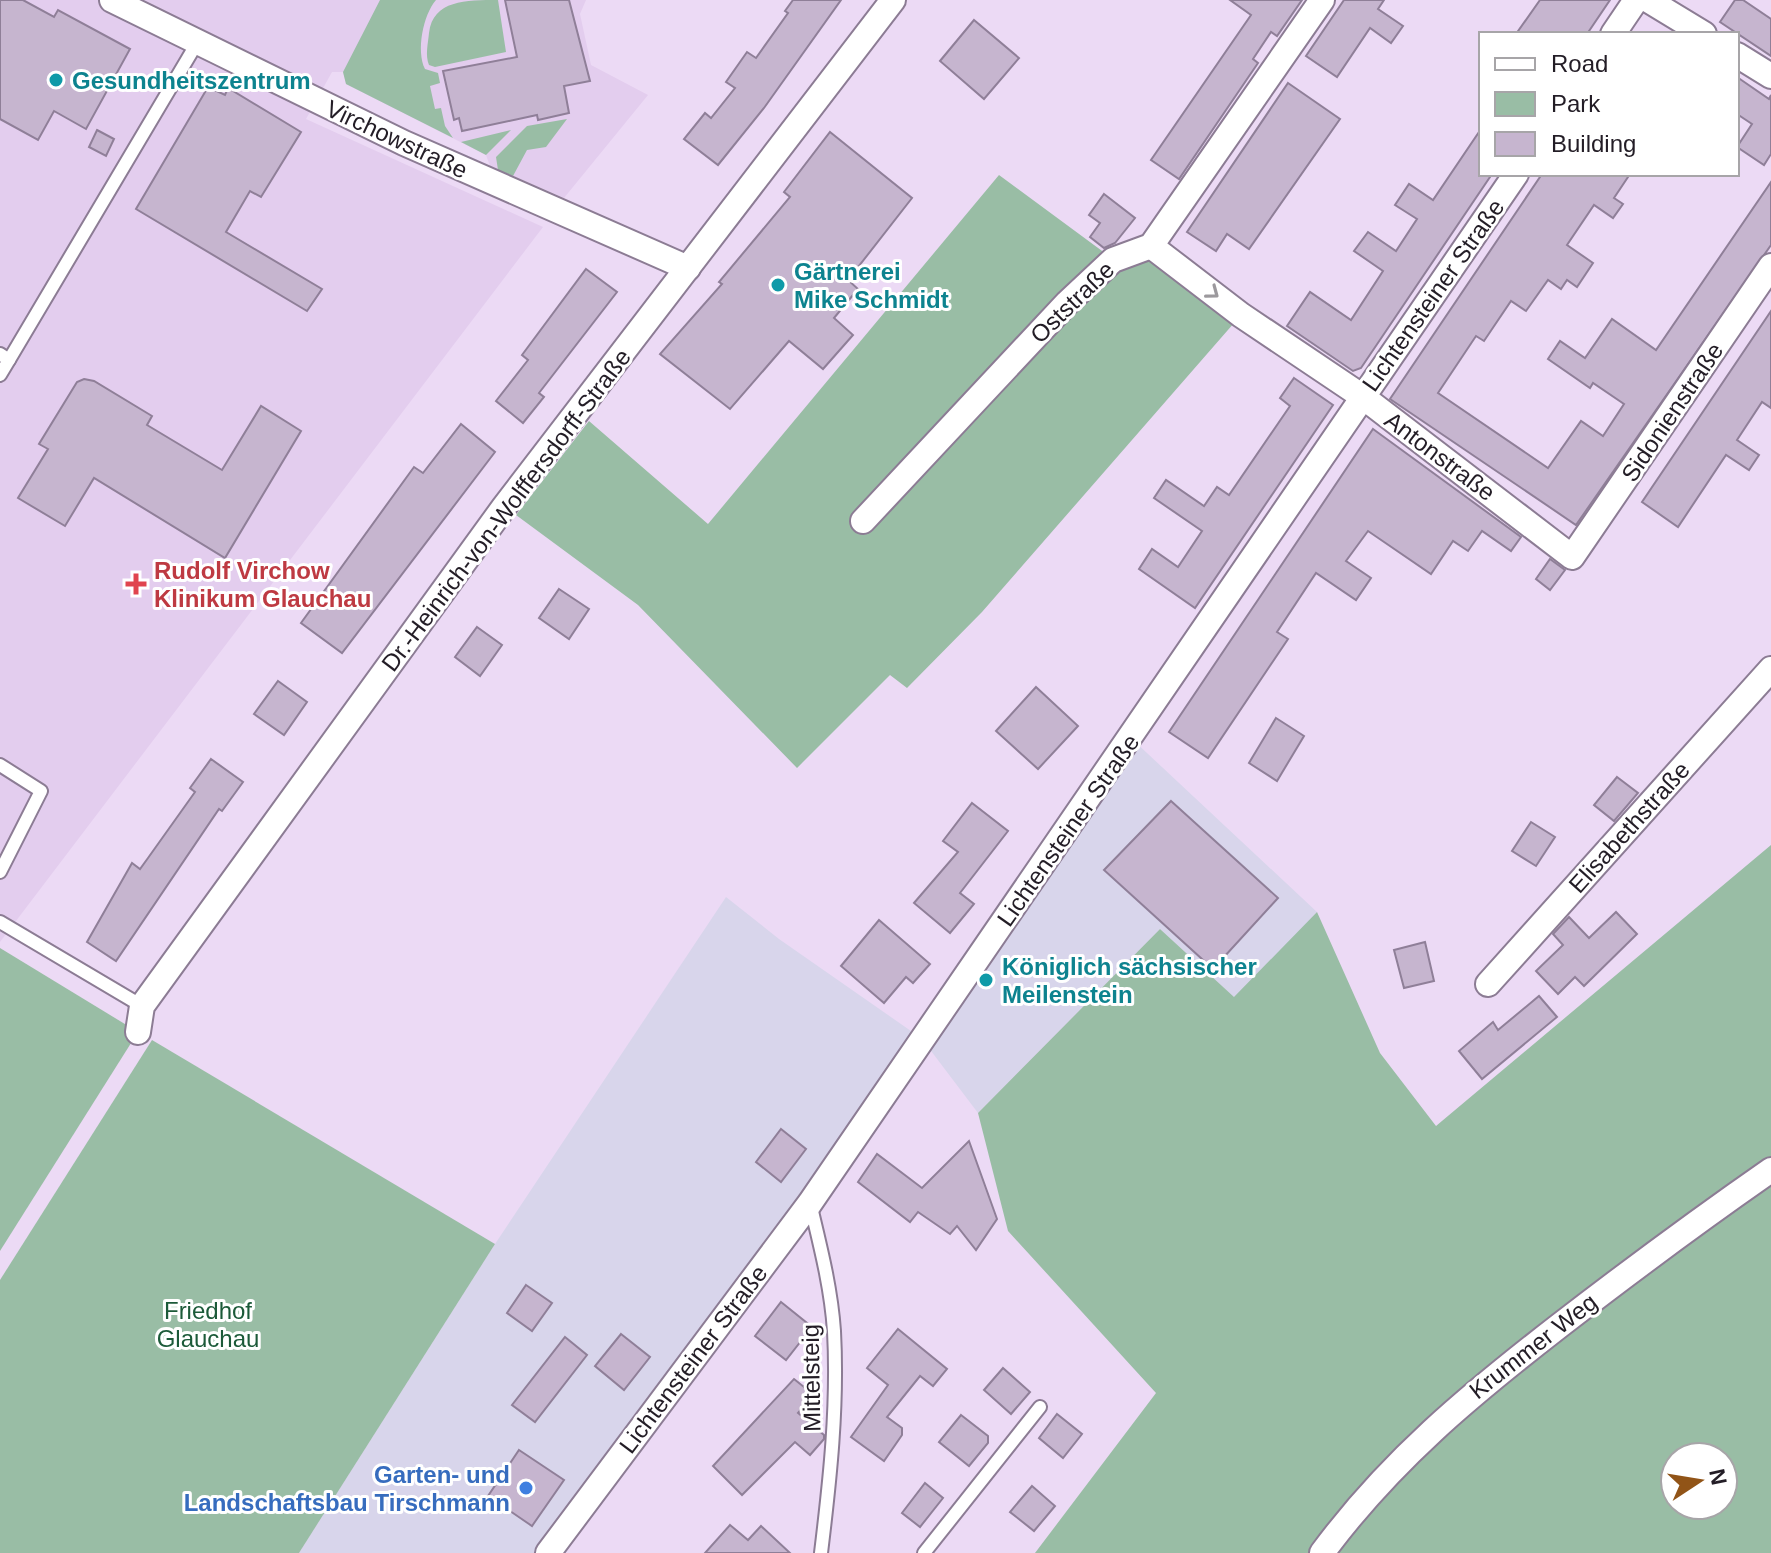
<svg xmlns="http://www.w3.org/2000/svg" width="1771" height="1553" viewBox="0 0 1771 1553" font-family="Helvetica,sans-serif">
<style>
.industrial{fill:#d8d5eb}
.built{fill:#e3cdee}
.green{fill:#99bda5;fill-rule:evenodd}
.building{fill:#c6b5cf;stroke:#8f7f98;stroke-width:2}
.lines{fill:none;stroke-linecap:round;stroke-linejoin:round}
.service-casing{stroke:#8c7c94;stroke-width:16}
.minor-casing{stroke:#8c7c94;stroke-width:28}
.service{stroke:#fff;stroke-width:12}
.minor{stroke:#fff;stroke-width:24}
.oneway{stroke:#9c999d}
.culture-dot{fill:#0f9aa8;stroke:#fff;stroke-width:3}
.health-dot{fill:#e0444e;stroke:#fff;stroke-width:3}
.shop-dot{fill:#3f7fe0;stroke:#fff;stroke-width:3}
.labels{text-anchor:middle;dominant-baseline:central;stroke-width:6;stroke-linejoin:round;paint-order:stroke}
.culture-label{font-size:24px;font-weight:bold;fill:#0d838f;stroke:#fff;text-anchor:start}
.street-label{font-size:24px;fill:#231d26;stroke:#fff}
.health-label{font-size:24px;font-weight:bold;fill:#be3a42;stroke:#fff;text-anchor:start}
.park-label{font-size:24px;fill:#1c5a39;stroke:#fff}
.shop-label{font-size:24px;font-weight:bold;fill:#366cbe;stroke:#fff;text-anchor:end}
</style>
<rect width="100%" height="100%" fill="#ecdaf5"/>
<path class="industrial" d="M1132 739 1317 912 1236 999 1160 929 978 1113 922 1039 548 1553H299L495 1244 726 897 779 939 921 1038Z"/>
<path class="built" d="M0 0H586L580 14 591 65 648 95 564 198 490 166 486 155 346 84 343 72H332L306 119 543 227 0 942Z"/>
<g class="green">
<path d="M380 0H436C423 15 416 51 425 69L438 73 440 83 430 86 435 109 441 108 445 126 453 138 346 84 343 72Z"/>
<path d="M498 0 506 52 435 67 429 65C425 55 428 44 429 33 433 0 466 0 498 0Z"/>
<path d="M567 119 546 147 527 150 513 176 498 170 496 157 527 126Z"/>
<path d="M511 130 486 155 461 142Z"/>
<path d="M999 175 1113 259 1151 246 1241 315 982 612 907 688 890 675 797 768 638 605 516 515 589 421 708 524Z"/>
<path d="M1771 845V1553H1035L1156 1393 1008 1231 978 1113 1160 929 1234 997 1317 912 1380 1053 1436 1126ZM1675 1457H1723V1505H1675Z"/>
<path d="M0 948 138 1032 0 1251Z"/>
<path d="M152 1040 495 1244 299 1553H0V1280Z"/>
</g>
<g class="building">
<path d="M0 0H23L54 17 58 10 130 49 86 129 54 111 38 140 0 119Z"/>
<path d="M505 0H569L590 81 564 86 569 113 538 120 537 115 462 131 459 118 454 120 443 71 517 57Z"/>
<path d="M793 0H841L764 108 718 165 684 139 705 113 711 118 735 88 726 82 747 52 756 58 788 13 785 11Z"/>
<path d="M1230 0H1302L1277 36 1271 32 1253 59 1258 63 1179 179 1151 160 1251 15Z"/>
<path d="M1344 0H1384L1378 9 1403 26 1391 43 1370 28 1337 77 1306 56Z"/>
<path d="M1540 0H1610L1587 34H1516Z"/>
<path d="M1735 0H1743L1771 19V56L1720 22Z"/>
<path d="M974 20 1019 58 984 99 940 61Z"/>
<path d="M1737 77 1769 99 1771 95V154L1764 165 1737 147 1752 124 1737 114Z"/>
<path d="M1288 83 1340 119 1249 249 1227 234 1216 251 1187 232Z"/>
<path d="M208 87 225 95 228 88 301 132 261 197 250 191 226 232 322 289 307 311 136 209Z"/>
<path d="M1481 129V174H1492L1361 368 1353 371 1287 326 1310 292 1351 320 1383 271 1354 251 1368 232 1396 251 1417 219 1395 205 1409 184 1433 200Z"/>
<path d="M97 130 114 139 106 156 89 147Z"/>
<path d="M830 132 912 198 848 280 858 289 834 318 853 335 823 369 789 341 730 409 660 354 722 284 719 282 790 197 784 192Z"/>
<path d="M1542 174H1630L1614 198 1623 204 1613 218 1594 205 1567 245 1593 263 1577 287 1567 280 1561 289 1548 280 1526 311 1511 301 1484 341 1476 336 1438 393 1548 468 1581 421 1603 436 1624 404 1593 383 1590 388 1548 359 1560 341 1585 358 1612 319 1656 350 1771 182V245L1576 525 1390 399Z"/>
<path d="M1104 194 1135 218 1115 243 1104 248 1090 237 1100 223 1089 215Z"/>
<path d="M586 269 617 292 539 393 544 397 523 423 496 401 528 360 522 355Z"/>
<path d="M1771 311V408L1762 402 1737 440 1759 455 1749 470 1726 455 1678 527 1642 502Z"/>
<path d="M1294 378 1333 405 1195 608 1139 569 1152 549 1178 567 1202 531 1154 498 1166 480 1204 506 1217 487 1229 495 1290 406 1280 398Z"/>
<path d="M84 379 94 381 152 416 147 425 222 470 261 406 301 431 225 558 94 478 65 526 18 498 48 449 39 444 77 382Z"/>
<path d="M461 424 495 452 342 653 301 623 414 467 423 473Z"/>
<path d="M1373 429 1521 537 1511 551 1482 531 1468 551 1453 541 1431 574 1368 531 1346 561 1371 578 1356 600 1316 573 1277 632 1288 639 1208 758 1169 732Z"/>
<path d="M1550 559 1565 570 1550 590 1536 579Z"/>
<path d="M559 589 589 609 569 639 539 618Z"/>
<path d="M477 627 502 645 480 676 455 657Z"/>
<path d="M278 681 307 702 284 735 254 714Z"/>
<path d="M1036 687 1078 726 1038 769 996 731Z"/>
<path d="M1276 718 1304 736 1277 781 1249 763Z"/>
<path d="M211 759 243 782 222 811 219 809 116 961 87 942 132 863 140 869 148 858 195 792 190 788Z"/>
<path d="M1617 777 1638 793 1614 821 1594 805Z"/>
<path d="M1171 801 1278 898 1213 969 1104 870Z"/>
<path d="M972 803 1008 831 960 893 974 904 950 933 914 903 958 852 943 841Z"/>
<path d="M1531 822 1555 837 1536 866 1512 851Z"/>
<path d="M1616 912 1637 934 1584 986 1575 977 1558 994 1536 971 1563 945 1553 934 1569 917 1589 938Z"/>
<path d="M879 920 930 964 913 983 906 977 884 1003 841 966Z"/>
<path d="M1425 942 1434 981 1404 988 1394 950Z"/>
<path d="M1539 996 1557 1017 1482 1079 1459 1051 1493 1022 1498 1030Z"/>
<path d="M781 1129 806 1149 781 1182 756 1162Z"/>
<path d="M969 1141 997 1219 976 1250 957 1226 950 1234 918 1212 910 1222 858 1182 877 1154 922 1188Z"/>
<path d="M526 1285 552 1303 532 1331 507 1313Z"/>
<path d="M781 1302 812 1327 786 1360 755 1336Z"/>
<path d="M898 1329 947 1369 933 1386 920 1376 887 1417 902 1428V1435L884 1461 851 1437 888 1385 867 1368Z"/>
<path d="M621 1334 650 1357 624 1390 595 1366Z"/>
<path d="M565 1337 587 1355 535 1422 512 1405Z"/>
<path d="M1003 1368 1030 1392 1011 1414 984 1390Z"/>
<path d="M794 1379 814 1395 798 1413 824 1435V1439L810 1455 795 1442 742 1495 713 1466Z"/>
<path d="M1057 1414 1082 1434 1063 1458 1039 1438Z"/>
<path d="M961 1415 988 1436V1443L969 1466 939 1442Z"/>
<path d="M519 1450 564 1480 532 1526 488 1496Z"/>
<path d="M925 1483 943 1498 920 1527 902 1513Z"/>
<path d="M1032 1486 1055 1506 1034 1531 1010 1512Z"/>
<path d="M730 1525 748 1540 761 1526 790 1553H705Z"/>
</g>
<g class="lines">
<defs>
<g id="service">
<path d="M0 354 9 360 0 375"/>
<path d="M9 360 197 43"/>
<path d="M0 765 41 791 0 872"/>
<path d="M0 922 142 1006"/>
<path d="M810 1203C820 1245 831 1287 834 1331 838 1406 830 1479 821 1553"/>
<path d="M924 1553 1040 1407"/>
</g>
<g id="minor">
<path d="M112 0 404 143 688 268"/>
<path d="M1648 0 1704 34"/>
<path d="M1613 34 1636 0"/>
<path d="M1737 55 1771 76"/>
<path d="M1151 246 1241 315 1363 397 1572 557 1771 266"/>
<path d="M863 521 1067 303 1113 260 1151 246 1322 0"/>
<path d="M1488 984 1771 669"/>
<path d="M138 1032 142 1006 504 507 893 0"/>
<path d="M548 1553 810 1203 1516 174"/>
<path d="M1322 1553C1390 1461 1470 1395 1559 1326 1629 1272 1699 1220 1771 1170"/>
</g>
</defs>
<use href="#service" class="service-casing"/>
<use href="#minor" class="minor-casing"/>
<use href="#service" class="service"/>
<use href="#minor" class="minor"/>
</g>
<defs><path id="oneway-chevron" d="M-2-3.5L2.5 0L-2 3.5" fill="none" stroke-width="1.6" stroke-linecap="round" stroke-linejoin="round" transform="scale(2)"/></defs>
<use class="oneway" href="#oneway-chevron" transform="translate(1213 293) rotate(37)"/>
<g class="culture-dot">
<circle cx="56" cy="80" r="8"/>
<circle cx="778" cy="285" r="8"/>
<circle cx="986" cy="980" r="8"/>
</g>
<path class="health-dot" d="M132 572h8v8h8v8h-8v8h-8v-8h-8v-8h8z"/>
<circle class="shop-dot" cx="526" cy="1488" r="8"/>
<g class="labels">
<g class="culture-label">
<text x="72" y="80">Gesundheitszentrum</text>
<text x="794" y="271">Gärtnerei<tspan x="794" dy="28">Mike Schmidt</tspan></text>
<text x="1002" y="966">Königlich sächsischer<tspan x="1002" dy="28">Meilenstein</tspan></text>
</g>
<g class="street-label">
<text transform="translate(397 139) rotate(25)">Virchowstraße</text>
<text transform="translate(1433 295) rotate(-55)">Lichtensteiner Straße</text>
<text transform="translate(1072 302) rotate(-44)">Oststraße</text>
<text transform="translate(1672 412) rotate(-56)">Sidonienstraße</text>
<text transform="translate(1440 456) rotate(37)">Antonstraße</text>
<text transform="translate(506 510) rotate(-53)">Dr.-Heinrich-von-Wolffersdorff-Straße</text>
<text transform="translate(1629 827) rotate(-48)">Elisabethstraße</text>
<text transform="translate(1068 830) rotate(-55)">Lichtensteiner Straße</text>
<text transform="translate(1533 1346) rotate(-38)">Krummer Weg</text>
<text transform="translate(693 1359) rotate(-53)">Lichtensteiner Straße</text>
<text transform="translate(811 1378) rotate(-91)">Mittelsteig</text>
</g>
<g class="health-label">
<text x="154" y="570">Rudolf Virchow<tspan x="154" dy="28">Klinikum Glauchau</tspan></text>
</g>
<g class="park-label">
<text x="208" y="1310">Friedhof<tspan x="208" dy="28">Glauchau</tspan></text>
</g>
<g class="shop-label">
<text x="510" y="1474">Garten- und<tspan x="510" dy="28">Landschaftsbau Tirschmann</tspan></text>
</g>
</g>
<rect x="1479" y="32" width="260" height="144" fill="#ffffff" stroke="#a7a5a8" stroke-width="2"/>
<rect x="1495" y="58" width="40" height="12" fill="#ffffff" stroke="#a7a5a8" stroke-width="2"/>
<text x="1551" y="72" font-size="24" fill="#231d26">Road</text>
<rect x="1495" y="92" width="40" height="24" fill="#99bda5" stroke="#a7a5a8" stroke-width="2"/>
<text x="1551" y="112" font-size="24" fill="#231d26">Park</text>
<rect x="1495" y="132" width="40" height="24" fill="#c6b5cf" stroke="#a7a5a8" stroke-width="2"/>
<text x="1551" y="152" font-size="24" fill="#231d26">Building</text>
<g transform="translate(1699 1481) rotate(78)"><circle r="38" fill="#ffffff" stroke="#a7a5a8" stroke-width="2"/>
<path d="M0-6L14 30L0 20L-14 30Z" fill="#915417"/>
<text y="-12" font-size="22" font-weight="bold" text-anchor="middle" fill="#231d26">N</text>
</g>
</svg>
